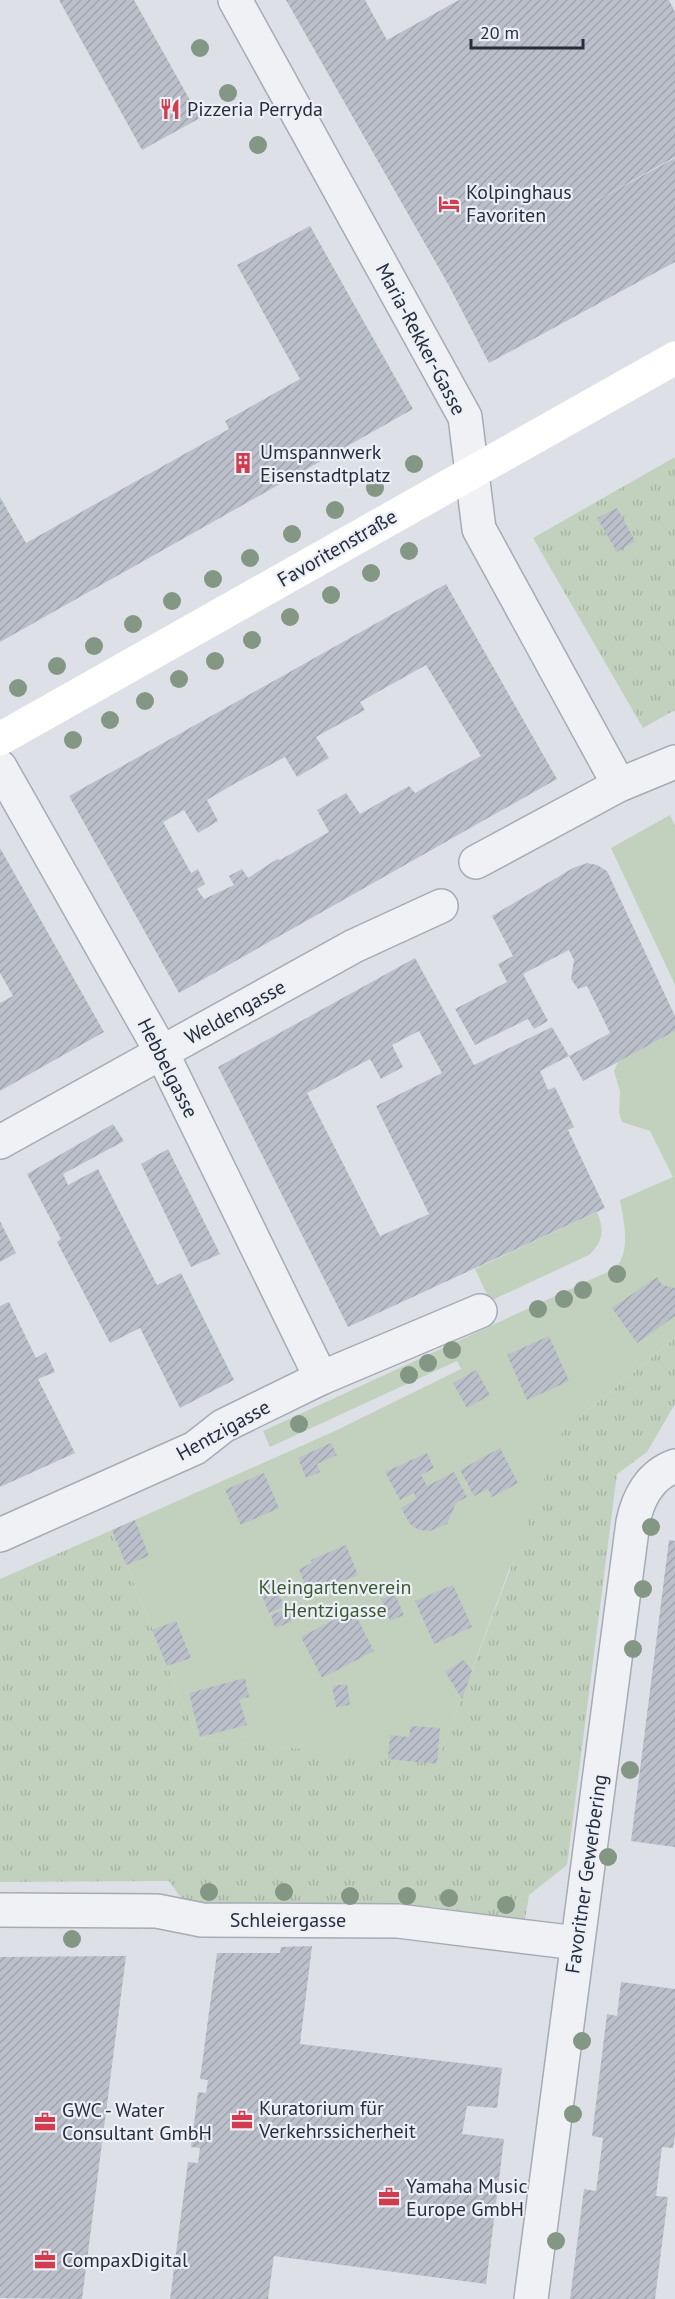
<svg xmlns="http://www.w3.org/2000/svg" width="675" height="2299" viewBox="0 0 675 2299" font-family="'PT Sans',sans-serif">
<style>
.green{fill:#c2d1bd}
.park{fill:url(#park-tufts)}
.building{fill:url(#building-hatch);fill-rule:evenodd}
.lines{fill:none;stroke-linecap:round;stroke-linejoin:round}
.street-casing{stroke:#a6abb4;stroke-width:36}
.street{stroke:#eff1f5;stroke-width:33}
.secondary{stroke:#fff;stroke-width:33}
.tree{fill:#839784}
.labels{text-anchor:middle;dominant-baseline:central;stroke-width:4.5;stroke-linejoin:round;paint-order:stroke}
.poi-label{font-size:20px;fill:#262e3e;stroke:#eceff5;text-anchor:start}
.street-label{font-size:20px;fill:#262e3e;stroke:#eceff5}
.park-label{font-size:20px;fill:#395a33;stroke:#eceff5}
</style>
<defs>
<pattern id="park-tufts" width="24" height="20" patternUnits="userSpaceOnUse" patternTransform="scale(1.5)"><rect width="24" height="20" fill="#c2d1bd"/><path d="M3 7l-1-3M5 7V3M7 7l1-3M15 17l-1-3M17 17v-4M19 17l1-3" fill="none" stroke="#a7b4a4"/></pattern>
<pattern id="building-hatch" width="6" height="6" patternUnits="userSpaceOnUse" patternTransform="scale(1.5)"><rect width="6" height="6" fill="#babfca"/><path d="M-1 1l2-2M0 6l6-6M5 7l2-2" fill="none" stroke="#a0a4af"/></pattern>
</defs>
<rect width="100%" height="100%" fill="#dde1e7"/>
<g class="green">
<path d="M670 815 675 826V985L611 848Z"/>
<path d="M675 1031V1338L581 1416 509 1570 437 1764 197 1738 112 1530 337 1430 461 1369 457 1361 270 1447 263 1431 616 1268C631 1249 624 1222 620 1200L673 1177 650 1131 622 1122 619 1112 620 1091 614 1071 618 1062Z"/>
<path d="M597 1212C604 1229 604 1241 589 1255L490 1301 475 1269Z"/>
</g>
<g class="park">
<path d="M675 457V710L643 728 533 538Z"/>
<path d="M675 1338V1404L647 1452 617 1474 567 1865 529 1895 525 1920 433 1907 186 1905 169 1881 0 1882V1579L112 1530 197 1738 437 1763 562 1432Z"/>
</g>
<g class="building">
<path d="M59 0H134L200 118 142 150Z"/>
<path d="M286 0H365L387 40 459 0H669L675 12V157L570 215 675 158V262L489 363 448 284Z"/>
<path d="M310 226 413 409 0 642V497L26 543 229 429 225 421 300 379 237 265Z"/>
<path d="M617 508 635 541 617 552 597 518Z"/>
<path d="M446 584 557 779 179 993 69 796ZM426 665 481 756 415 793 409 786 360 814 346 793 317 810 329 832 280 860 277 859 248 878 242 869 229 876 234 885 204 899 197 889 205 884 198 869 191 873 163 822 184 810 198 833 218 821 207 800 234 784 285 757 297 777 329 758 316 737 365 710 360 702Z"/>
<path d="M0 848 104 1032 0 1091V1003L13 996 0 973Z"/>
<path d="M587 863 597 865 607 871 675 1016V1031L583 1081 569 1056 610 1033 587 986 578 989 571 979 574 960 569 950 523 974 548 1021 534 1029 528 1019 475 1045 455 1009 507 982 498 964 513 956 492 916 573 868Z"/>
<path d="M415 958 474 1065 552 1027 569 1056 540 1071 548 1090 555 1087 574 1127 568 1130 605 1208 348 1327 218 1067ZM419 1031 442 1073 376 1106 429 1214 380 1236 307 1093 370 1059 381 1079 403 1067 392 1045Z"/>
<path d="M113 1124 124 1141 63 1174 68 1185 98 1169 157 1285 181 1273 234 1380 180 1408 140 1328 110 1343 57 1242 61 1239 27 1174Z"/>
<path d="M168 1149 220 1254 191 1267 141 1164Z"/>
<path d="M0 1221 16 1253 0 1262Z"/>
<path d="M657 1277 662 1285 675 1288V1316L637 1343 612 1308Z"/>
<path d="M9 1302 36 1358 46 1352 55 1372 38 1379 75 1453 0 1487V1306Z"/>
<path d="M549 1336 569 1381 527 1400 507 1355Z"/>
<path d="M476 1370 490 1395 467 1408 453 1383Z"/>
<path d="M331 1443 337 1455 317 1464 320 1472 306 1478 298 1458Z"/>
<path d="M500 1448 518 1483 492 1497 488 1489 474 1496 460 1470Z"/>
<path d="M427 1453 434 1468 421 1475 427 1486 454 1472 467 1497 456 1503 447 1524 430 1531 419 1530 410 1524 401 1508 416 1499 414 1493 400 1500 385 1472Z"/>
<path d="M264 1473 279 1508 241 1525 225 1490Z"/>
<path d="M135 1520 149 1556 126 1565 112 1530Z"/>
<path d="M669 1540 675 1541V1847L631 1841Z"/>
<path d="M346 1545 358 1575 323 1589 322 1586 308 1592 299 1569 312 1563 311 1560Z"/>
<path d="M272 1583 285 1606 269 1613 259 1588Z"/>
<path d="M453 1585 472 1627 434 1644 415 1601Z"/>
<path d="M395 1594 404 1615 390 1621 381 1599Z"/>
<path d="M287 1609 292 1622 275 1628 271 1615Z"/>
<path d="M353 1610 374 1651 322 1678 301 1637Z"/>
<path d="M176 1621 191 1658 167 1666 152 1630Z"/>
<path d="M464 1660 472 1671 462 1699 445 1672Z"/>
<path d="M245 1678 249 1697 239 1699 247 1725 200 1737 189 1693Z"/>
<path d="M347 1684 350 1705 336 1707 332 1686Z"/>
<path d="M411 1726 440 1728 437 1764 388 1759 390 1735 409 1737Z"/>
<path d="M312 1946 300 2044 502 2068 497 2108 467 2106 462 2134 504 2139 486 2284 274 2256 268 2299H170L188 2162 198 2163 200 2148 191 2147 198 2092 206 2093 208 2080 200 2079 217 1953H280L281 1947Z"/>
<path d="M126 1956 82 2299 0 2298V1957Z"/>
<path d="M621 1982 675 1989V2135L673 2148 662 2147 656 2196 668 2197 655 2299H570L584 2189 596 2191 603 2138 592 2136 607 2014 617 2016Z"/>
</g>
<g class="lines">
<defs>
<g id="street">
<path d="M235 0 465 417 479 529 619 785"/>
<path d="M0 767 162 1053 321 1378"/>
<path d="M476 862 619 785 675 762"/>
<path d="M0 1142 354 946 441 906"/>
<path d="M0 1535 195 1448 223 1426 321 1378 480 1311"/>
<path d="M0 1910 157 1911 202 1920 398 1921 577 1943"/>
<path d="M531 2299 633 1522C638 1498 650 1475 675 1466"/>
</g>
</defs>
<use href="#street" class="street-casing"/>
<use href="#street" class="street"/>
<path class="secondary" d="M0 739 675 358"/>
</g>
<g class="tree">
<circle cx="200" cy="48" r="9"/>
<circle cx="228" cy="93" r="9"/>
<circle cx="258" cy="145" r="9"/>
<circle cx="414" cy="464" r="9"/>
<circle cx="375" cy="488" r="9"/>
<circle cx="335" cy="510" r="9"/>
<circle cx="292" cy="534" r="9"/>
<circle cx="409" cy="551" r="9"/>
<circle cx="250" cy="558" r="9"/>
<circle cx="371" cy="573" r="9"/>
<circle cx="213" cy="579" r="9"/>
<circle cx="331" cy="595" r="9"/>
<circle cx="172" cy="601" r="9"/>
<circle cx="290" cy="617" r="9"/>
<circle cx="133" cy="624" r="9"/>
<circle cx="252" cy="640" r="9"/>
<circle cx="94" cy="646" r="9"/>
<circle cx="215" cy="661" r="9"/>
<circle cx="57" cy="666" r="9"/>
<circle cx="179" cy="679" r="9"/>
<circle cx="18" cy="688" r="9"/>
<circle cx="145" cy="701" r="9"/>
<circle cx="110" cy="720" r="9"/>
<circle cx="73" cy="740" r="9"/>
<circle cx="617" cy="1274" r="9"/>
<circle cx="583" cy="1290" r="9"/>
<circle cx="564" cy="1299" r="9"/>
<circle cx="538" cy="1309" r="9"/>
<circle cx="452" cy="1350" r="9"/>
<circle cx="428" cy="1363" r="9"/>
<circle cx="409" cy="1375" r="9"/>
<circle cx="299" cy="1424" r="9"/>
<circle cx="651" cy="1527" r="9"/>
<circle cx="643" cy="1589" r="9"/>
<circle cx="633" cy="1649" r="9"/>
<circle cx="630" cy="1770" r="9"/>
<circle cx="608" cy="1857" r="9"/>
<circle cx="209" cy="1892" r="9"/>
<circle cx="284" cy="1892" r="9"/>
<circle cx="350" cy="1896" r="9"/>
<circle cx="407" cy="1896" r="9"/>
<circle cx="449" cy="1898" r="9"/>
<circle cx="506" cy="1905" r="9"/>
<circle cx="72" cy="1939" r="9"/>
<circle cx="582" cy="2041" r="9"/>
<circle cx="573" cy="2114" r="9"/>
<circle cx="556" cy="2241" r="9"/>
</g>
<defs>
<symbol id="restaurant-bare" viewBox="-9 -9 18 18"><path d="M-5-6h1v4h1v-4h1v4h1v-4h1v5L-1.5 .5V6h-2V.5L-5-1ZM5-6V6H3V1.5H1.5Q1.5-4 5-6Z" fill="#d13c4f" stroke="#eceff5" stroke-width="2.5" paint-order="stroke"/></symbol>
<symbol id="hotel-bare" viewBox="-9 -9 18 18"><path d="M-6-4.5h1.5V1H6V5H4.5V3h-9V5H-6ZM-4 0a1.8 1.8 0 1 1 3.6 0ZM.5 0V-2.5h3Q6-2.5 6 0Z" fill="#d13c4f" stroke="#eceff5" stroke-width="2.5" paint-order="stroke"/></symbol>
<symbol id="building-bare" viewBox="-9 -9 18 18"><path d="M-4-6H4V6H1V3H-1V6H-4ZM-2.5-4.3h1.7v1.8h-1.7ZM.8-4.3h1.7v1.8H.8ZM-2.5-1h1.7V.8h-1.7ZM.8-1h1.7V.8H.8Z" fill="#d13c4f" stroke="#eceff5" stroke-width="2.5" paint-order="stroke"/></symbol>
<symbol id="office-bare" viewBox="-9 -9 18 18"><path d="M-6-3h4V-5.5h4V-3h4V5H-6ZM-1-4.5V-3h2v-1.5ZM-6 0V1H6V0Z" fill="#d13c4f" stroke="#eceff5" stroke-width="2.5" paint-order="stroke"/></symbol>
</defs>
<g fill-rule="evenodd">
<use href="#restaurant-bare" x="155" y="94" width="30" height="30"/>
<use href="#hotel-bare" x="434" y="189" width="30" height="30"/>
<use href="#building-bare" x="228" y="448" width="30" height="30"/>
<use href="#office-bare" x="227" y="2105" width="30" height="30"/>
<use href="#office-bare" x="30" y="2107" width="30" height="30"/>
<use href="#office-bare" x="374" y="2182" width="30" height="30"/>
<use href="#office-bare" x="30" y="2245" width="30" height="30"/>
</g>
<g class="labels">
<g class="poi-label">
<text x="187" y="109">Pizzeria Perryda</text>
<text x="466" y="192">Kolpinghaus<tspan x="466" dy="23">Favoriten</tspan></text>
<text x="260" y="452">Umspannwerk<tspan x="260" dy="23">Eisenstadtplatz</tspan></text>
<text x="259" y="2108">Kuratorium für<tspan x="259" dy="23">Verkehrssicherheit</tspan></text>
<text x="62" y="2110">GWC - Water<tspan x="62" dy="23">Consultant GmbH</tspan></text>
<text x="406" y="2186">Yamaha Music<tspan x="406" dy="23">Europe GmbH</tspan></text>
<text x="62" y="2260">CompaxDigital</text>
</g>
<g class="street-label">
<text transform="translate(421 339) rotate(62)">Maria-Rekker-Gasse</text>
<text transform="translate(337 548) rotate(-30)">Favoritenstraße</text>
<text transform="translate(235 1012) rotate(-29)">Weldengasse</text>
<text transform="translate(168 1068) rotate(63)">Hebbelgasse</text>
<text transform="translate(223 1430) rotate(-29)">Hentzigasse</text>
<text transform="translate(586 1874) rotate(-82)">Favoritner Gewerbering</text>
<text x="288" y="1920">Schleiergasse</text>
</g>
<g class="park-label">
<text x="335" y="1587">Kleingartenverein<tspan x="335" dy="23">Hentzigasse</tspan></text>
</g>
</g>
<path d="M471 39v9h112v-9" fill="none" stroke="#262e3e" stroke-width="3"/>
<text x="480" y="39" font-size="18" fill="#262e3e" stroke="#eceff5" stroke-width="4.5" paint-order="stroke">20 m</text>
</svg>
